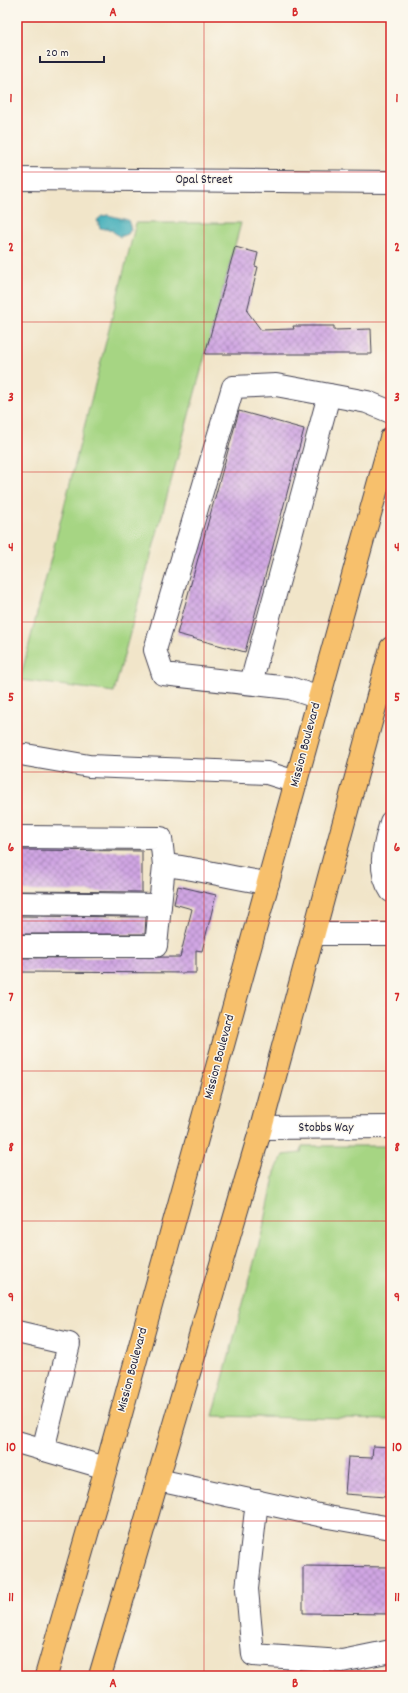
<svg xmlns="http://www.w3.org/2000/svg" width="408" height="1693" viewBox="0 0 408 1693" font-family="Dekko,sans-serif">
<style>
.green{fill:#a6d583;stroke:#647c5f}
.water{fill:url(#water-ripples);stroke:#2e6679}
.building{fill:url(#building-cross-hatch)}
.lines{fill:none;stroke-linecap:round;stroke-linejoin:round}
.minor-casing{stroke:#413f50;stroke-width:24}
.major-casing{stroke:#413f50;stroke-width:24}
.minor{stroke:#fff;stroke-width:22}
.major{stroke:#f7c06c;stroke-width:22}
.grid{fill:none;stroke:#d62828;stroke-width:1;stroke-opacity:0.55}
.labels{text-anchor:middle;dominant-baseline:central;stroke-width:3;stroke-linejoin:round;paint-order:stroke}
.street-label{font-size:13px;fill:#22223b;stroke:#fbf7ec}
.neatline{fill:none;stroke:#d62828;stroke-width:1.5}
.grid-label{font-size:13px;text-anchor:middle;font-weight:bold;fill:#d62828}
</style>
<defs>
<pattern id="water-ripples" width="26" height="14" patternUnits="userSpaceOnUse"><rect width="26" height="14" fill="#3babb7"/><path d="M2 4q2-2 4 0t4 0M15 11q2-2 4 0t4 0" fill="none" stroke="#318b96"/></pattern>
<pattern id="building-cross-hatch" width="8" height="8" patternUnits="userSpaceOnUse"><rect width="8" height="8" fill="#d0a6e3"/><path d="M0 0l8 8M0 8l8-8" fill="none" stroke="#a887b9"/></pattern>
</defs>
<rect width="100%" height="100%" fill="#fbf7ec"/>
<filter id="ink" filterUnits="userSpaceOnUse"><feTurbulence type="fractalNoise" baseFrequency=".025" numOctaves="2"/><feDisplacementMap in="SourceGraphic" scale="8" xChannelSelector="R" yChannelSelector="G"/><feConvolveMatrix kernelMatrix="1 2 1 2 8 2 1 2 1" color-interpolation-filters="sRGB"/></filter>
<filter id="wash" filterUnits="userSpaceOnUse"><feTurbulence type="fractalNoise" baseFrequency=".012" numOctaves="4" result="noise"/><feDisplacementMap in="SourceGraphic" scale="16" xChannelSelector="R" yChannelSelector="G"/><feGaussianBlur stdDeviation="0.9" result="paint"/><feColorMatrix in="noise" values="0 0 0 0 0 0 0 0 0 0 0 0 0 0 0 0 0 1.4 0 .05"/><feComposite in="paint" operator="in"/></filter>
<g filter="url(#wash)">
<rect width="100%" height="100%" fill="#f1e5c9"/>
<g class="green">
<path d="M136 223H241L114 692 20 680Z"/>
<path d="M302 1146H391V1420L213 1416 265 1221 275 1172 283 1155 301 1153Z"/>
</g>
<path class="water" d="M108 215 128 220 131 229 128 234 120 237 111 230 100 228 97 220 102 216Z"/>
<g id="blocks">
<g class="building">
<path d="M235 247 258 253 255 266 258 267 247 311 261 330 294 329 293 326H334V330L371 329 372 354H205Z"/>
<path d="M239 411 304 429 245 652 177 634Z"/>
<path d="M17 850 142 851V892L17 891Z"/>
<path d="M178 886 216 895 202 951 196 950V973L17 972V958L180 957 192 909 174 904Z"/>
<path d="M17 916 146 917 145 934H17Z"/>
<path d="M373 1446 391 1447V1490L386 1489 385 1497 345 1494 348 1457 372 1458Z"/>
<path d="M303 1566 391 1567V1614L303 1613Z"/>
</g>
</g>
</g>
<g filter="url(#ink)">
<use href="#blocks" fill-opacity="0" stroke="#413f50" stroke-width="1"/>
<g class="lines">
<defs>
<g id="minor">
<path d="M17 179 391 182"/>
<path d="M251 683 329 395"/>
<path d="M319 698 290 688 163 674 155 650 233 387 276 385 367 402 391 412"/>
<path d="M26 755 89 766 267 773 296 782"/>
<path d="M391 822C385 845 376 869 391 891"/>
<path d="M17 837 161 838 164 865 156 946H17"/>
<path d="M164 865C199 868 233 879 268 883"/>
<path d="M17 903 160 905"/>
<path d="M314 934H391"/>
<path d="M261 1128 391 1127"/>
<path d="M17 1332 69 1344 43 1450"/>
<path d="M17 1442 106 1468"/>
<path d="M158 1480 328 1517 391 1528"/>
<path d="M257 1501 247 1589 253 1655 342 1661 391 1651"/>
</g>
<g id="major">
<path d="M46 1676 106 1468 391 438"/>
<path d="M100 1676 261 1128 391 648"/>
</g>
</defs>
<use href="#minor" class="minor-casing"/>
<use href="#major" class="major-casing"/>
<use href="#minor" class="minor"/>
<use href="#major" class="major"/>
</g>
</g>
<path class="grid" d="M204 17V1676M17 172H391M17 322H391M17 472H391M17 622H391M17 772H391M17 921H391M17 1071H391M17 1221H391M17 1371H391M17 1521H391"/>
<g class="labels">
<g class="street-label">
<text x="204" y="180">Opal Street</text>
<text transform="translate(306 745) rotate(-75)">Mission Boulevard</text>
<text transform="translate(220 1057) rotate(-75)">Mission Boulevard</text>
<text x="326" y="1128">Stobbs Way</text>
<text transform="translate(133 1370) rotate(-75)">Mission Boulevard</text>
</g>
</g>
<rect width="408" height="1693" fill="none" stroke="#fbf7ec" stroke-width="44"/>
<path d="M40 56v6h64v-6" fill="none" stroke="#22223b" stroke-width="2"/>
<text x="46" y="56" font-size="12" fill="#22223b" stroke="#fbf7ec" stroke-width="3" paint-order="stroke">20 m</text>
<rect x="22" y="22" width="364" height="1649" class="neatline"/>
<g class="grid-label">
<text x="113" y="16">A</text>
<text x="295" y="16">B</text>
<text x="11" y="102">1</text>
<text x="397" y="102">1</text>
<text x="11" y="251">2</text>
<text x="397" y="251">2</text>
<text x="11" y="401">3</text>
<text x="397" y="401">3</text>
<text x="11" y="551">4</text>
<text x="397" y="551">4</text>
<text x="11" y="701">5</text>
<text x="397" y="701">5</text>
<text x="11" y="851">6</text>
<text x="397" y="851">6</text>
<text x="11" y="1001">7</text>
<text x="397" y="1001">7</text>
<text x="11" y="1151">8</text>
<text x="397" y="1151">8</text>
<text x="11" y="1301">9</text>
<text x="397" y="1301">9</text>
<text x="11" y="1451">10</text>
<text x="397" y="1451">10</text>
<text x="11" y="1601">11</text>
<text x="397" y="1601">11</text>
<text x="113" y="1687">A</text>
<text x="295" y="1687">B</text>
</g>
</svg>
